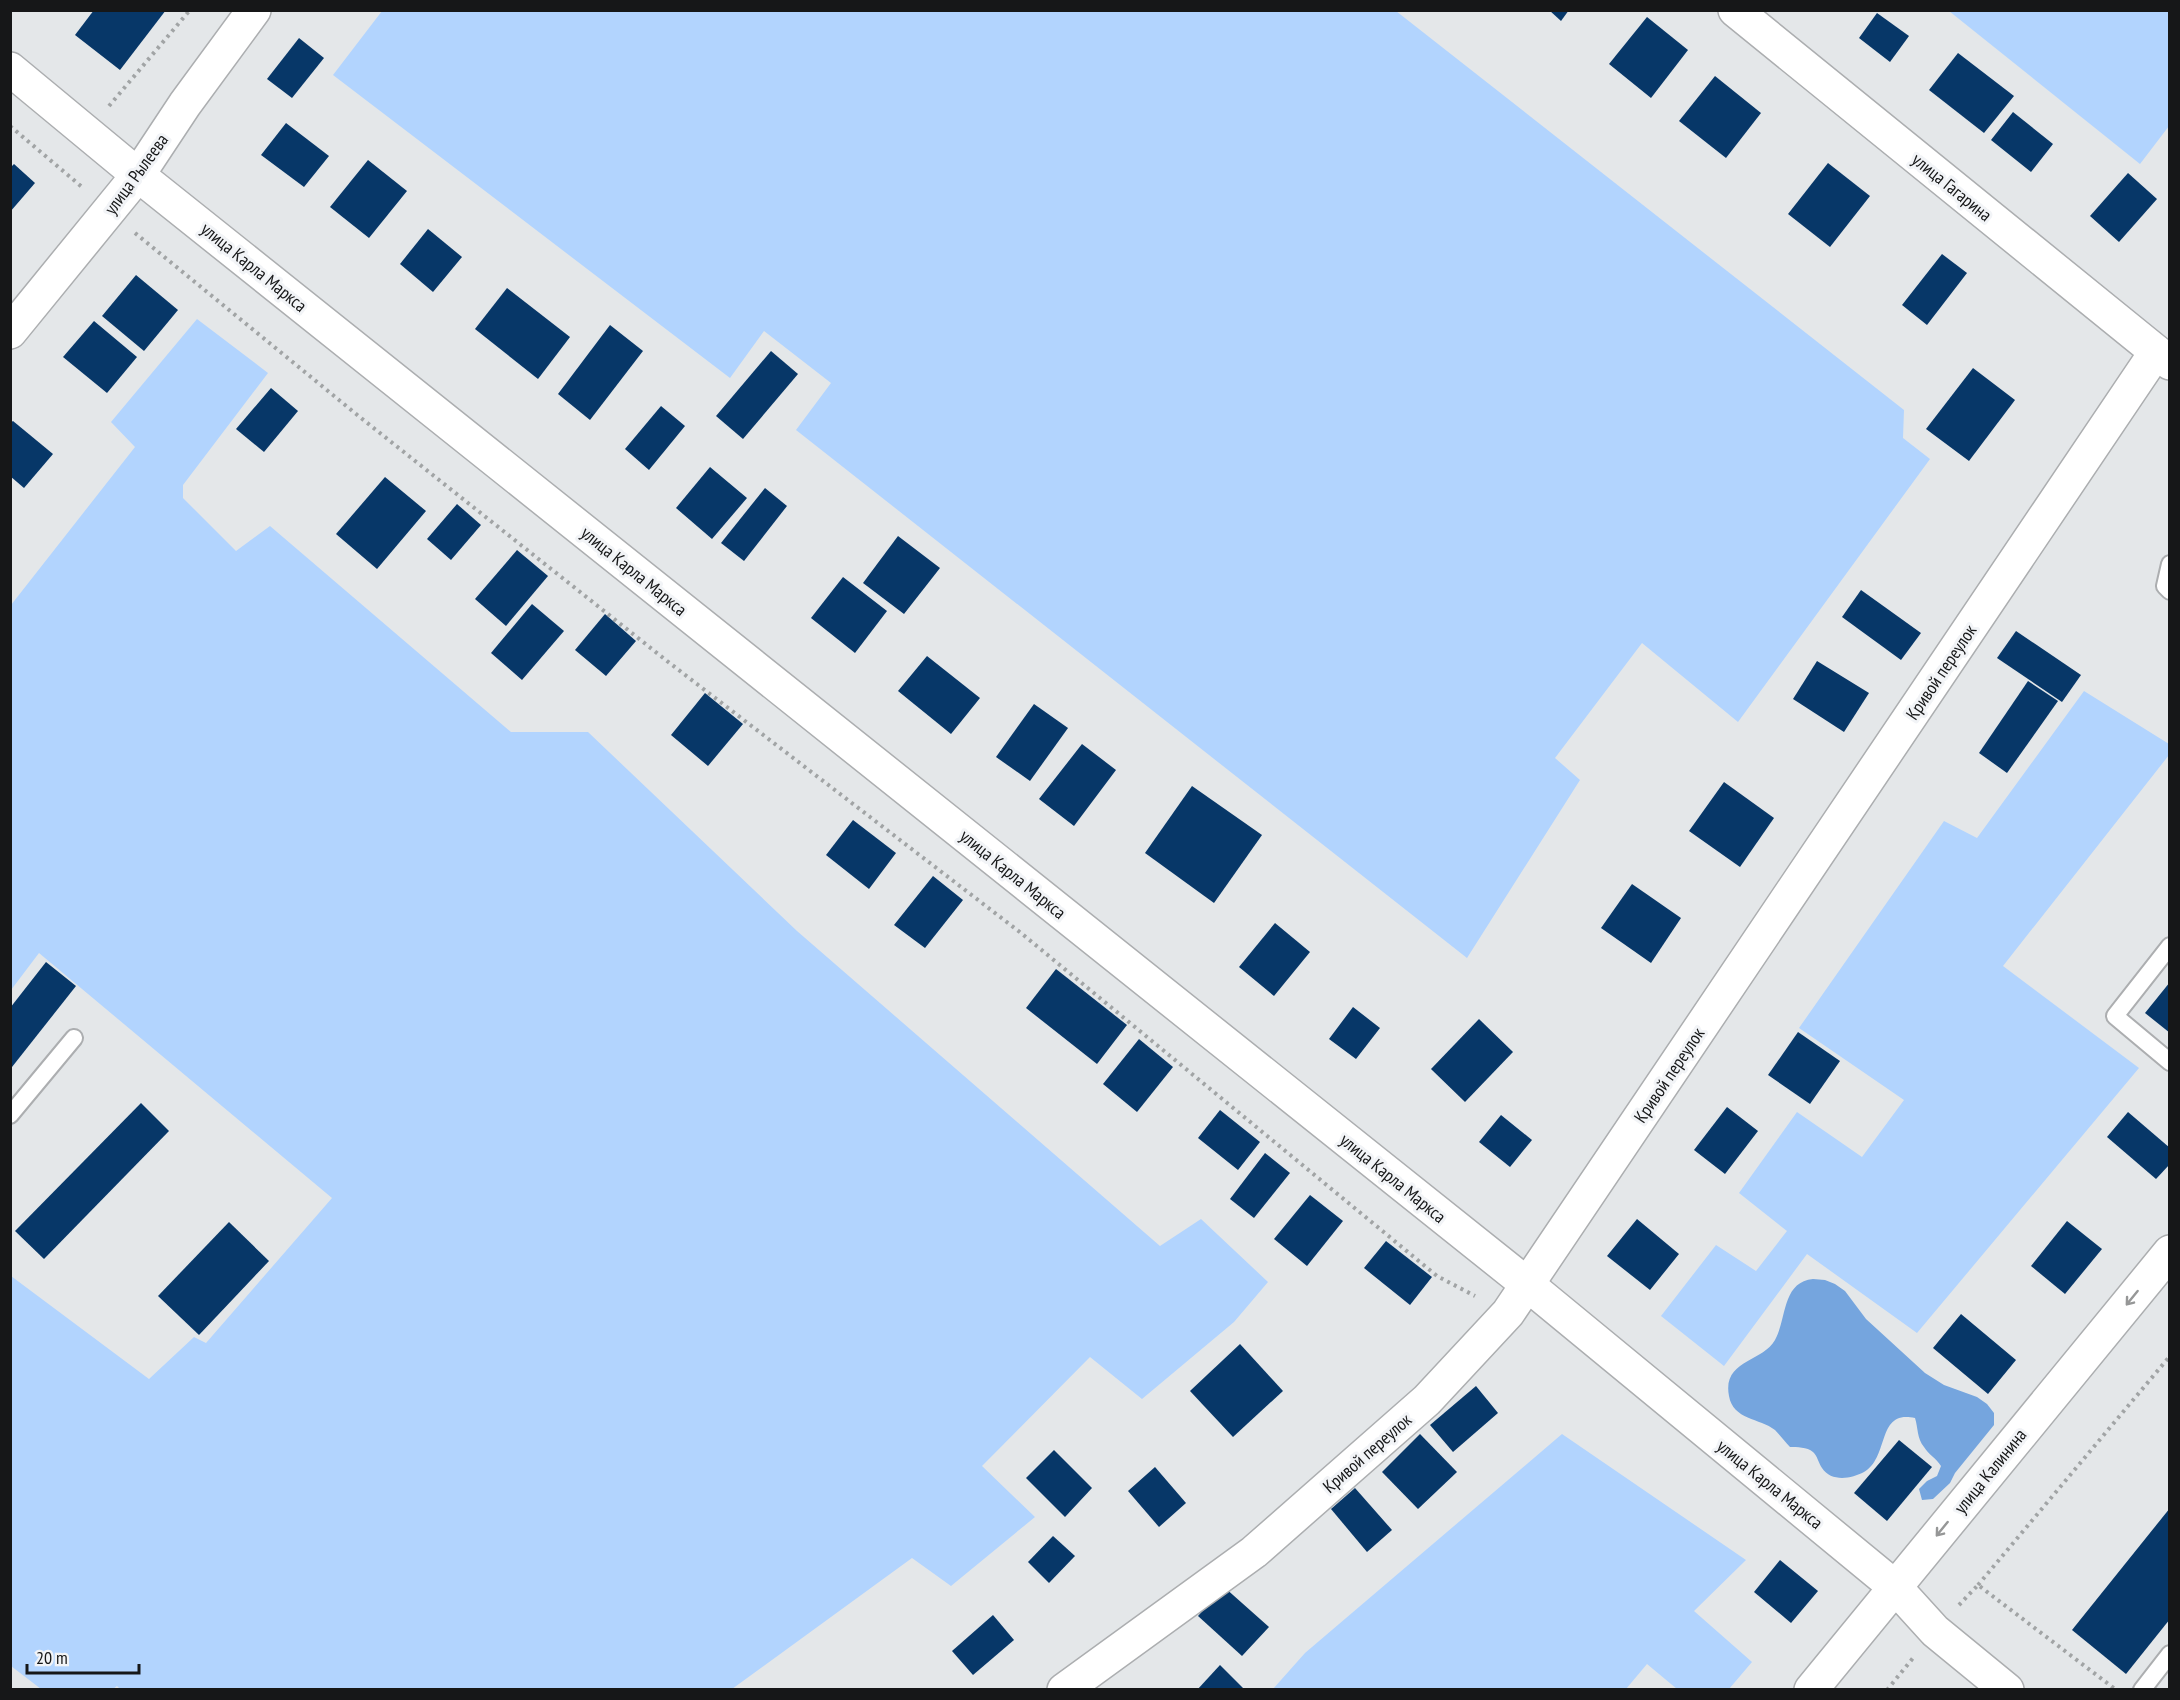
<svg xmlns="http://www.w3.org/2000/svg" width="2180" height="1700" viewBox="0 0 2180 1700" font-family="'PT Sans Narrow',sans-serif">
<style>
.green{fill:#b2d4fe}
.forest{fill:#75a5de}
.building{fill:#073768}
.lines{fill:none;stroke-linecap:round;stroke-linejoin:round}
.lane-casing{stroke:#acaeb0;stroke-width:20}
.street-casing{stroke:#acaeb0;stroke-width:36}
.secondary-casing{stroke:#acaeb0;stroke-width:36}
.path{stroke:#a1a4a5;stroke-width:4;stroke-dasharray:3 4.5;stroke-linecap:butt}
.lane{stroke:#fff;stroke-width:16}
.street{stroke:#fff;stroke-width:33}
.secondary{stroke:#fff;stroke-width:33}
.oneway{stroke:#969797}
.labels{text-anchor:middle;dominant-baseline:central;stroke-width:6;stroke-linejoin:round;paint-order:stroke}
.street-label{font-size:18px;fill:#161718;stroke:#f2f4f7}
</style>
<rect width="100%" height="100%" fill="#e4e7e9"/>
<g class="green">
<path d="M382 11H1396L1904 410 1903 438 1930 459 1738 722 1642 643 1555 758 1580 780 1467 958 796 430 831 383 764 331 730 378 333 75Z"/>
<path d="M1949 11H2169V126L2140 164Z"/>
<path d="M197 319 268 373 183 485V498L236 551 270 526 511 732H588L797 931 1160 1246 1201 1219 1268 1282 1234 1322 1142 1399 1090 1357 982 1466 1035 1517 951 1586 912 1558 732 1689 121 1690 117 1686 112 1690 41 1689 11 1666V1276L149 1379 194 1337 206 1343 332 1198 39 953 11 990V605L135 447 111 422Z"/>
<path d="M2084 691 2169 744V755L2003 966 2139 1068 1917 1333 1807 1254 1724 1366 1661 1316 1716 1245 1756 1271 1787 1231 1739 1193 1797 1112 1862 1157 1904 1100 1799 1028 1944 821 1977 838Z"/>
<path d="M1562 1434 1746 1560 1694 1611 1752 1662 1729 1689H1677L1647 1664 1626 1689H1273L1305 1653Z"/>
</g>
<path class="forest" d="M1813 1279 1825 1280 1835 1284 1845 1291 1866 1319 1925 1373 1944 1385 1977 1397 1987 1404 1994 1413V1425L1955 1473 1950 1483 1933 1499 1922 1500 1919 1489 1927 1481 1937 1476 1941 1466C1936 1458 1929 1455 1924 1447 1917 1439 1918 1427 1915 1418 1876 1409 1890 1457 1864 1472 1851 1479 1831 1482 1822 1468 1819 1464 1817 1455 1813 1452 1807 1447 1797 1447 1790 1447 1785 1442 1780 1435 1775 1430 1760 1418 1733 1420 1729 1396 1722 1360 1763 1362 1775 1340 1787 1318 1782 1282 1813 1279Z"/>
<g class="building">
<path d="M94 10H166L120 70 75 35Z"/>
<path d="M1549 10H1569L1561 21Z"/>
<path d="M1877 13 1909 36 1890 62 1859 38Z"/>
<path d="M1647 17 1688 50 1651 98 1609 64Z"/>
<path d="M299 38 324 58 292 98 267 79Z"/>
<path d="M1958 53 2014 96 1984 133 1929 90Z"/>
<path d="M1715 76 1761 113 1726 158 1679 121Z"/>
<path d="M2013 112 2053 144 2031 172 1991 140Z"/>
<path d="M286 123 329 156 304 187 261 155Z"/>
<path d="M368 160 407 191 369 238 330 207Z"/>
<path d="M1828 163 1870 196 1830 247 1788 214Z"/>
<path d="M14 164 35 183 10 212V168Z"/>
<path d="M2128 173 2157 199 2119 242 2090 216Z"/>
<path d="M428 229 462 257 433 292 400 264Z"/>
<path d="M1942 254 1967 273 1927 325 1902 305Z"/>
<path d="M136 275 178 310 144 351 102 316Z"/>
<path d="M507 288 570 337 538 379 475 329Z"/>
<path d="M94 321 137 357 107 393 63 357Z"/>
<path d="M610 325 643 351 590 420 558 394Z"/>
<path d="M771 351 798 374 743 439 716 416Z"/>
<path d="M1973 368 2015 400 1969 461 1926 429Z"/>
<path d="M271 388 298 411 264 452 236 429Z"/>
<path d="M661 406 685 426 649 470 625 449Z"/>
<path d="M13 421 53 454 24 488 10 476V423Z"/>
<path d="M710 467 747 498 712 539 676 508Z"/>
<path d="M385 477 426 511 377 569 336 534Z"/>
<path d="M765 488 787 506 744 561 721 543Z"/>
<path d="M457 504 481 525 451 560 427 539Z"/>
<path d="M898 536 940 568 904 614 863 583Z"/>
<path d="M517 550 548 576 506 626 475 599Z"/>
<path d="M843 577 887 611 855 653 811 618Z"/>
<path d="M1861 590 1921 633 1901 660 1842 617Z"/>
<path d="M532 604 564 631 522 680 491 653Z"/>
<path d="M605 614 636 641 606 676 575 650Z"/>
<path d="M2016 631 2081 675 2062 702 1997 658Z"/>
<path d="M927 656 980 698 951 734 898 691Z"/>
<path d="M1817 661 1869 693 1844 732 1793 699Z"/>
<path d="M2028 681 2058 701 2007 773 1979 753Z"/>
<path d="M705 693 743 724 708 766 671 735Z"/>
<path d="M1034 704 1068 728 1030 781 996 757Z"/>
<path d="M1082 744 1116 770 1074 826 1039 799Z"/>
<path d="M1724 782 1774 818 1740 867 1689 831Z"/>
<path d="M1192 786 1262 835 1214 903 1145 853Z"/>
<path d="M853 820 896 853 869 889 826 855Z"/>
<path d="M933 876 963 900 925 948 894 925Z"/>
<path d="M1632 884 1681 918 1651 963 1601 928Z"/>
<path d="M1275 923 1310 952 1274 996 1239 967Z"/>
<path d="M46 962 76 986 12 1067 10 1066V1008Z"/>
<path d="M1056 969 1127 1025 1097 1064 1026 1008Z"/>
<path d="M2170 982V1033L2145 1013Z"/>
<path d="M1353 1007 1380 1028 1356 1059 1329 1039Z"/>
<path d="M1479 1019 1513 1052 1465 1102 1431 1069Z"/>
<path d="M1798 1032 1840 1061 1810 1104 1768 1075Z"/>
<path d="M1139 1039 1173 1067 1137 1112 1103 1084Z"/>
<path d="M141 1103 169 1131 44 1259 15 1231Z"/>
<path d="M1727 1107 1758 1131 1725 1174 1694 1150Z"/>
<path d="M1220 1110 1260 1142 1238 1170 1198 1138Z"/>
<path d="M2128 1112 2170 1148V1164L2156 1179 2107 1137Z"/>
<path d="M1501 1115 1532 1140 1510 1167 1479 1142Z"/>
<path d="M1265 1153 1290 1173 1254 1218 1230 1199Z"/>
<path d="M1310 1195 1343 1221 1307 1266 1274 1239Z"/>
<path d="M1637 1219 1679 1254 1650 1290 1607 1256Z"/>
<path d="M2067 1221 2102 1249 2065 1294 2031 1266Z"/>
<path d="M229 1222 269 1261 199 1335 158 1296Z"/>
<path d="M1386 1241 1432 1277 1410 1305 1364 1268Z"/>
<path d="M1961 1314 2016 1360 1988 1394 1933 1348Z"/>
<path d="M1240 1344 1283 1391 1233 1437 1190 1391Z"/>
<path d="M1476 1386 1498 1413 1453 1452 1430 1425Z"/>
<path d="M1420 1434 1457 1472 1418 1509 1382 1472Z"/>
<path d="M1899 1440 1932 1467 1887 1521 1854 1493Z"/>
<path d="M1054 1450 1092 1488 1065 1517 1026 1478Z"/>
<path d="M1155 1467 1186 1503 1159 1527 1128 1491Z"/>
<path d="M1355 1488 1392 1530 1367 1552 1331 1509Z"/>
<path d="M2170 1508V1619L2126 1674 2072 1630Z"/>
<path d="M1053 1536 1075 1556 1049 1583 1028 1562Z"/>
<path d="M1780 1560 1818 1591 1791 1623 1754 1592Z"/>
<path d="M1224 1587 1269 1627 1242 1656 1198 1616Z"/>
<path d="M993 1615 1014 1640 973 1675 952 1651Z"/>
<path d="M1220 1665 1245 1690H1197Z"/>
</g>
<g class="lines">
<defs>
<g id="lane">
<path d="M2170 564 2165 586 2170 591"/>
<path d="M2170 946 2115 1016 2170 1062"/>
<path d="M10 1115 74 1038"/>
<path d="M2142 1690 2170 1654"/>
</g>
<g id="street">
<path d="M1064 1690 1254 1552 1427 1400 1508 1313 2156 352"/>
<path d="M1811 1690 2170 1252"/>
</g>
<g id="secondary">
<path d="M1735 10 2170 363"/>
<path d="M10 69 138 175 1528 1285 1895 1587 1935 1631 2007 1690"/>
<path d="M10 332 138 175 185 104 254 10"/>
</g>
</defs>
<use href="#lane" class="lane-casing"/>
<use href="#street" class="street-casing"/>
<use href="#secondary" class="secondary-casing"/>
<g class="path">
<path d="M109 106 190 10"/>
<path d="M10 126 82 187"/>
<path d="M135 233 361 418 667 661 1021 933 1437 1276 1475 1296"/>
<path d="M1978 1585 2170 1356"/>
<path d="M1959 1605 1978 1585 2115 1689"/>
<path d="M1887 1690 1913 1658"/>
</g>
<use href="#lane" class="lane"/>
<use href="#street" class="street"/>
<use href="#secondary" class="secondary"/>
</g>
<defs><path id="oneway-shaft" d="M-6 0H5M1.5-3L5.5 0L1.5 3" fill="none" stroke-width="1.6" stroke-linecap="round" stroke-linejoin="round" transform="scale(1.5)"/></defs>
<g class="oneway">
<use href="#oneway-shaft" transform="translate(2132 1298) rotate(129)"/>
<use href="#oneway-shaft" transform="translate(1942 1529) rotate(129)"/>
</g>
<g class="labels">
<g class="street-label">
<text transform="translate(136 174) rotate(-54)">улица Рылеева</text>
<text transform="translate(1952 187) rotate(39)">улица Гагарина</text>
<text transform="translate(254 267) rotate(39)">улица Карла Маркса</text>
<text transform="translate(634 571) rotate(39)">улица Карла Маркса</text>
<text transform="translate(1941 672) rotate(-56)">Кривой переулок</text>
<text transform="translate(1013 874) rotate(39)">улица Карла Маркса</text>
<text transform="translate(1669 1075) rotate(-56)">Кривой переулок</text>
<text transform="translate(1393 1178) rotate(39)">улица Карла Маркса</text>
<text transform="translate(1367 1453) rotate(-41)">Кривой переулок</text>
<text transform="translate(1990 1471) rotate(-51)">улица Калинина</text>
<text transform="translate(1770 1484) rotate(39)">улица Карла Маркса</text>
</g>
</g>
<rect width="2180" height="1700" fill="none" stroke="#161718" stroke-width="24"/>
<path d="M27 1664v9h112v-9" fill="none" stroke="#161718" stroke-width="3"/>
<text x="36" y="1664" font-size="18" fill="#161718" stroke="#f2f4f7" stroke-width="4.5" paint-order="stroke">20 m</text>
</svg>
